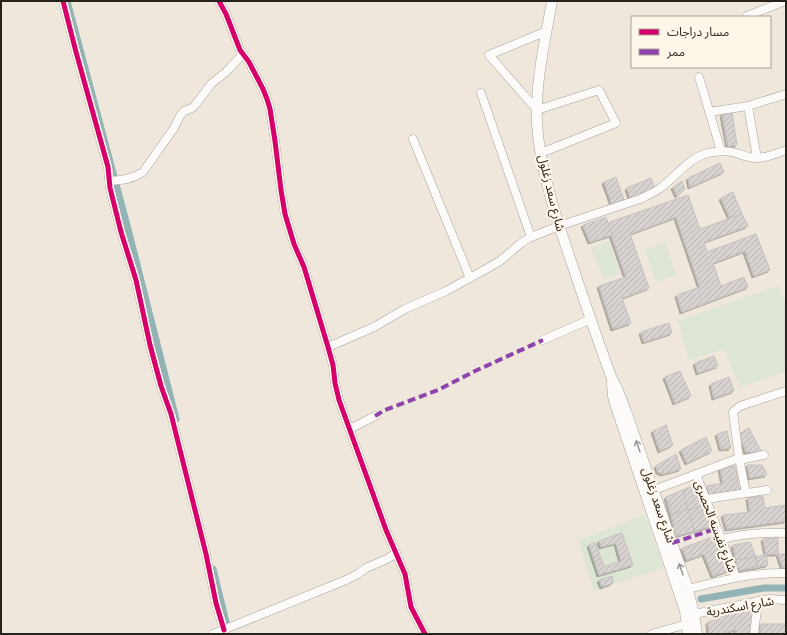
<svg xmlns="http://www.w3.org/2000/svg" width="787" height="635" viewBox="0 0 787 635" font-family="'Titillium Web','Noto Sans Arabic',sans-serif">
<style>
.green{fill:#dde5d4}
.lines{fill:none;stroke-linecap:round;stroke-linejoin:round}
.canal{stroke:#93b4b6;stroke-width:7}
.building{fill:url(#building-hatch);stroke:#c6c1bf;filter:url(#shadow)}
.minor-casing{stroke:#a8a299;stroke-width:9}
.major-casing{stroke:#a8a299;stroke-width:11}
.minor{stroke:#fdfbfa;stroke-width:8}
.major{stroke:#fdfbfa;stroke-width:10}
.quiet{stroke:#8e44ad;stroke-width:4;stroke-dasharray:8 4;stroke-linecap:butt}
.cycleway-casing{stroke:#fff6ea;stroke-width:8}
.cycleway{stroke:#d6006c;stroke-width:5}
.oneway{stroke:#9d9996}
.labels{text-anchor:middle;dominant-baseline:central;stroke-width:4;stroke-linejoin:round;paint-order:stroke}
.street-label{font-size:12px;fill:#27221b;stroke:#fff6ea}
</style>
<defs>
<pattern id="building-hatch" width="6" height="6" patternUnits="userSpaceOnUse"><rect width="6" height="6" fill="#d8d3d1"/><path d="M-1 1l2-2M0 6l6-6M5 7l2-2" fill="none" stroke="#b9b5b3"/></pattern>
<filter id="shadow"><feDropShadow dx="-2" dy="2" stdDeviation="0" flood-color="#0004"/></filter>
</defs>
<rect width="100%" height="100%" fill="#efe7dc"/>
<g class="green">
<path d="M609 241 620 274 604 279 591 248Z"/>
<path d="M665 242 676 275 656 282 645 250Z"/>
<path d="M778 286 786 303V372L740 387 724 349 689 360 678 321Z"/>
<path d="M645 515 663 568 594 591 578 540Z"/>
</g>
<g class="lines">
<g class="canal">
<path d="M67 1 129 233 176 419"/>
<path d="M213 569 227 626"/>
<path d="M701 599 764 588H786"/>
</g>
</g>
<g class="building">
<path d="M732 112 737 145 728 146 722 114Z"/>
<path d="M720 163 724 172 690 187 688 178Z"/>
<path d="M616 177 624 200 612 204 604 182Z"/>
<path d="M651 178 655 190 631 200 627 188Z"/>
<path d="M682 181 685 189 677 196 673 187Z"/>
<path d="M733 192 742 214 730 218 721 198Z"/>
<path d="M688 195 700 229 742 214 748 226 704 242 707 252 756 234 770 270 754 276 745 251 713 263 721 286 744 277 748 287 682 312 677 295 700 287 676 217 630 234 649 288 622 298 631 323 613 329 599 286 626 277 607 223Z"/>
<path d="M606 217 612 235 590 242 583 225Z"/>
<path d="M669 323 672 333 644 342 641 332Z"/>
<path d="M714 356 718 366 698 373 695 363Z"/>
<path d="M680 371 691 396 675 403 665 377Z"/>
<path d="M729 377 734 391 714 398 711 384Z"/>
<path d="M666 425 673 445 660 451 653 431Z"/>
<path d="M749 428 762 453 746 452 739 434Z"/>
<path d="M727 431 731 448 721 449 717 434Z"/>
<path d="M706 437 712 451 687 463 681 450Z"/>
<path d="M676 454 681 469 663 474 658 472 656 466Z"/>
<path d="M747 465H762L767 475 750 478Z"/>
<path d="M735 466 740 492 710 497 707 486 723 483 720 468Z"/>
<path d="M696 484 704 505 688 510 683 490Z"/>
<path d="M683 490 688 510 671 514 666 497Z"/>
<path d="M763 496 765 508 786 505V521L727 529 723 515 750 512 748 498Z"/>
<path d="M704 505 712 526 694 531 688 510Z"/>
<path d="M688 510 694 531 676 536 671 514Z"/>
<path d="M622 533 633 565 599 575 589 545 595 542 604 567 621 561 616 543 601 547 599 541Z"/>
<path d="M718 535 730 570 713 576 704 554 687 560 682 548Z"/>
<path d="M778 538V554H766L763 539Z"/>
<path d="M750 542 756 557 736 560 733 545Z"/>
<path d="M766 554 768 565 758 567 756 557Z"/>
<path d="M778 554H786V570L783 569Z"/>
<path d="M756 557 758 567 739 570 736 560Z"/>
<path d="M612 576 613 583 602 587 599 580Z"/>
<path d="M754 609 752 634H735L736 629 722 634H709L708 622 739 611Z"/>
<path d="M761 624H786V634H760Z"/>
</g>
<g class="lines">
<defs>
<g id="minor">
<path d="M63 1 76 52 108 167 110 188 121 232 136 280 150 345 161 386 171 414 206 554 216 603 224 630"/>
<path d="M219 1 226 14 240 50 249 62 263 89 267 99 270 109 275 141 281 190 285 214 294 244 304 267 328 347 333 365 335 383 339 400 386 530 405 574 411 607 425 634"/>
<path d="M747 16 785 1"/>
<path d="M699 77 721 151"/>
<path d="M481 93 531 237"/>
<path d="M709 112 748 106"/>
<path d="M413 139 470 278"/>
<path d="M541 153 616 123 599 90 537 110 489 55 547 31"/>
<path d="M757 158 748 106 786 94"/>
<path d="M110 181C122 180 133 179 143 172L174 128 180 116 184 111 192 108 196 104 211 84 226 72 243 54"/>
<path d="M543 340 591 319"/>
<path d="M328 347 374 327 405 309 446 291 488 268 500 261 521 243 531 237 559 226 640 199C646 196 653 193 659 189 675 178 688 158 708 153 717 151 727 150 736 153 742 155 749 158 756 158 766 158 777 153 786 150"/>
<path d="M350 429 375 416"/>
<path d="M739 460 764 455"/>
<path d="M696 474 736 577"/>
<path d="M654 490 739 458"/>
<path d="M746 493 739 458 733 412 740 406 786 391"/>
<path d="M706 499 767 490"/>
<path d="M722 539C743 534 764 532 786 533"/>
<path d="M688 589C720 581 752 572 786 573"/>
<path d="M694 614 769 599 786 600"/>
<path d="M213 634 346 580 358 574 366 568 387 559 396 553"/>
<path d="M652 634 687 624"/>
<path d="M754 634 758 601"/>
</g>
<g id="major">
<path d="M552 1C545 41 535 83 537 124 540 171 557 220 572 264 585 303 598 341 612 379L617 388 627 414 688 589 694 614 697 634"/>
<path d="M612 383 613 396 615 404 685 611 688 634"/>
</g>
</defs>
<use href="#minor" class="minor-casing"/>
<use href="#major" class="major-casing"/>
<use href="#minor" class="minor"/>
<use href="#major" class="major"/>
<g class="quiet">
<path d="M375 416 385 410 438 390 475 371 543 340"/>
<path d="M672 543 718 528"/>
</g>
<defs>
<g id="cycleway">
<path d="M63 1 76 52 108 167 110 188 121 232 136 280 150 345 161 386 171 414 206 554 216 603 224 630"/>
<path d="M219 1 226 14 240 50 249 62 263 89 267 99 270 109 275 141 281 190 285 214 294 244 304 267 328 347 333 365 335 383 339 400 386 530 405 574 411 607 425 634"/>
</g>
</defs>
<use href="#cycleway" class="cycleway-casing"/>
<use href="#cycleway" class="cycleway"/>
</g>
<defs><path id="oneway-shaft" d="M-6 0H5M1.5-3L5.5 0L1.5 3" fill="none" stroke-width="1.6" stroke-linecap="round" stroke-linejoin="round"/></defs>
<g class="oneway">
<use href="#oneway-shaft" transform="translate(638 446) rotate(-109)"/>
<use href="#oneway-shaft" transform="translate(681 569) rotate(-109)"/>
</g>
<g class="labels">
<g class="street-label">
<text transform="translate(552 193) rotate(76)">شارع سعد زغلول</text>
<text transform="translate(659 505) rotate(71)">شارع سعد زغلول</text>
<text transform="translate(716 526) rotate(69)">شارع نفيسه الحصرى</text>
<text transform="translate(740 606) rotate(-10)">شارع اسكندرية</text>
</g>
</g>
<rect width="787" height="635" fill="none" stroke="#27221b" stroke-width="4"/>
<rect x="631" y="16" width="140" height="52" fill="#fff6ea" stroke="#a9a197"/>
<rect x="639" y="29" width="20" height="6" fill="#d6006c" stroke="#a9a197"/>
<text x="667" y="36" font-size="12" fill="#27221b">مسار دراجات</text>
<rect x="639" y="49" width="20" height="6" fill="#8e44ad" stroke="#a9a197"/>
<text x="667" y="56" font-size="12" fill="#27221b">ممر</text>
</svg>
